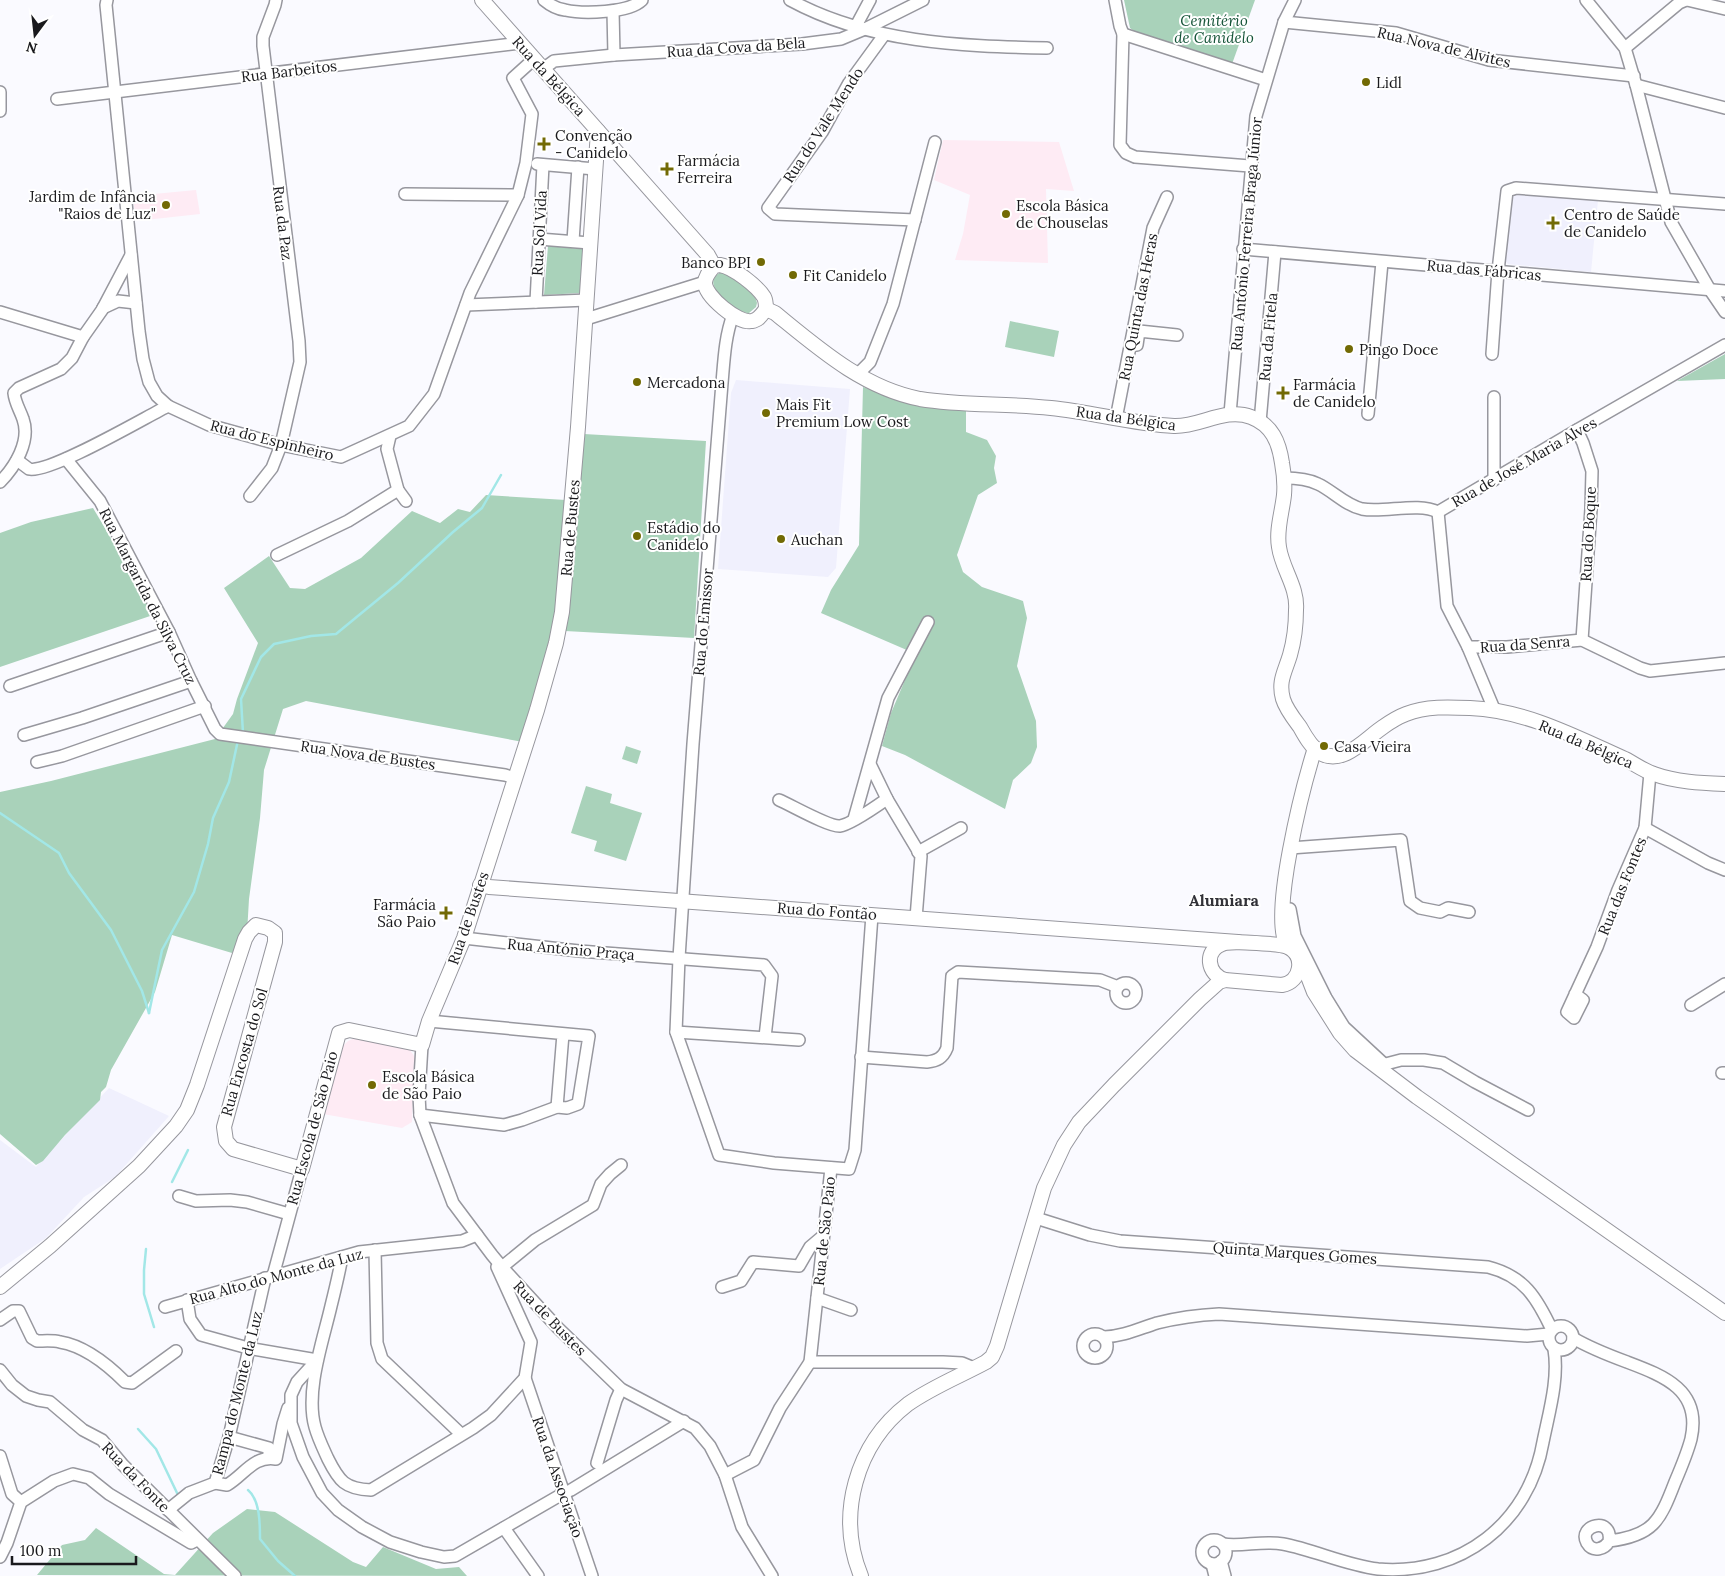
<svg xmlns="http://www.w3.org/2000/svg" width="1725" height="1576" viewBox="0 0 1725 1576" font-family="Lora,serif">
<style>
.built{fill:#f0f0fd}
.education{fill:#feebf4}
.green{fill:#a9d2ba}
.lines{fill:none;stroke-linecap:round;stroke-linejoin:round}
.stream{stroke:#a2e7e7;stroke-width:2.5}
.minor-casing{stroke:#97979e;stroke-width:14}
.major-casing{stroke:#97979e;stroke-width:16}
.minor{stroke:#fff;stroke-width:11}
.major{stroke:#fff;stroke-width:14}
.poi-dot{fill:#726a04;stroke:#fff;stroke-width:2}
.labels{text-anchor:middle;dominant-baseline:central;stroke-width:4;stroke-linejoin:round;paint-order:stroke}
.park-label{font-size:15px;font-style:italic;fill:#145337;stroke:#fff}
.street-label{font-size:15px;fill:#1a1a1d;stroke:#fff}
.poi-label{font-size:15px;fill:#1a1a1d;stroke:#fff;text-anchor:start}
.neighbourhood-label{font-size:16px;font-weight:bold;fill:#323238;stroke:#fff}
</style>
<rect width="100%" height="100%" fill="#fafaff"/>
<g class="built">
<path d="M1512 193 1598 200 1591 272 1508 264 1506 262Z"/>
<path d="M736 380 850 389 836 568 828 577 718 569 731 393Z"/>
<path d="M109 1088 169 1116 115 1177 84 1197 46 1238 0 1269V1140L36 1167Z"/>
</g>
<g class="education">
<path d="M943 140 1059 142 1074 191 1046 189 1048 263 955 260 963 234 970 195 934 180Z"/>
<path d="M196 190 200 214 136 221 133 196Z"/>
<path d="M355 1038 410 1050 414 1056 412 1122 402 1128 323 1114 343 1046 348 1041Z"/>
</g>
<g class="green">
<path d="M1124 0H1255L1232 64 1134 31 1130 28Z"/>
<path d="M548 246 583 249 580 293 544 295Z"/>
<path d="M722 272C733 275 755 291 757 303L756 307 749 313C738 314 695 282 722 272Z"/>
<path d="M1010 321 1059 331 1054 357 1005 347Z"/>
<path d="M1725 354V379L1677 381Z"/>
<path d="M863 387 896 398 966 409V432L987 440 996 456 994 468 997 483 978 495 957 555 963 572 982 587 1023 601 1027 618 1017 666 1036 721 1037 747 1031 763 1013 780 1005 809 905 755 882 746 891 713 916 654 821 613 831 590 859 545Z"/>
<path d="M584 434 706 441 694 638 565 631Z"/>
<path d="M486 495 566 500 560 630 523 742 306 701 283 709 264 770 260 818 249 899 247 933 232 953 172 935 155 992 111 1070 106 1087 101 1092 100 1100 65 1135 43 1161 36 1165 0 1134V792L51 781 215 739 233 714 237 699 258 643 224 588 269 556 290 588 305 589 361 558 412 511 440 523 458 509 470 512Z"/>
<path d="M93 508 156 614 0 667V533L31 522Z"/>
<path d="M626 746 641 751 637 764 622 759Z"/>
<path d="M586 786 612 794 610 803 642 813 626 861 594 851 597 841 571 833Z"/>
<path d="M247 1509 275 1512 353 1562 366 1567 383 1547 436 1569 459 1567 467 1576 37 1575 62 1545 85 1540 96 1528 164 1574 175 1575 213 1533Z"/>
</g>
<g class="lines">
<g class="stream">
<path d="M243 733 241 699 261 657 274 644 311 636 336 634 398 583 453 532 482 508 501 475"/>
<path d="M0 813 59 853 69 873 111 930 142 991 149 1013"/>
<path d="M149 1013 162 950 194 892 208 844 213 818 229 782 238 740"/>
<path d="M172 1182 188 1150"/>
<path d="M146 1249 144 1270V1294L154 1327"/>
<path d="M138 1429 156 1449 178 1495"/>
<path d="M248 1490C260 1500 260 1524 260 1539L278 1561 295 1576"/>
</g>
<defs>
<g id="minor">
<path d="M107 0 106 5 139 331 143 359 149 382 157 396 168 406 209 425 281 445 341 457 409 426 434 394 470 293 518 195 526 163 532 114 513 78 534 59"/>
<path d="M544 0C550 5 557 9 565 10 583 14 629 13 642 0"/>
<path d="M790 0C869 43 959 46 1047 48"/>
<path d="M1115 0 1120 26 1123 34 1120 145 1126 153 1135 157 1250 166"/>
<path d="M1586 0 1625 48 1636 85 1671 222 1710 290 1725 312"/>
<path d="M1687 0 1725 9"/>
<path d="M613 11 614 55"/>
<path d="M1284 22 1396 33 1489 60 1634 76"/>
<path d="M856 26 870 0"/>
<path d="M1123 34 1266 80"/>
<path d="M884 35 849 83 822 132 768 208 775 214 915 220"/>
<path d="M1625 48 1679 3 1686 0"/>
<path d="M543 69 554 61 614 55 802 44 841 39 865 29 923 0"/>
<path d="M1636 85 1725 108"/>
<path d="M0 92V111"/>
<path d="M57 99 520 43"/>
<path d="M537 164 595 169"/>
<path d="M405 194 518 195"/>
<path d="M539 239 590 243"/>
<path d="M573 241 578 167"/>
<path d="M1243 249 1725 291"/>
<path d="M536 302 543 165"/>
<path d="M466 305 587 300"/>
<path d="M103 308 118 301 136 303"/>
<path d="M0 312 83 337 102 310 131 255"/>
<path d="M733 315C725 336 724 360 722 383L693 744 679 958 676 1032 719 1155 774 1163 849 1169 855 1150 872 915"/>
<path d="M586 319 705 282"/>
<path d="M1137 345 1139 331 1177 335"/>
<path d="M1492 354 1498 271 1507 191 1516 188 1725 204"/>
<path d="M858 374 870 362 893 304 935 142"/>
<path d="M1230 414 1256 116 1284 22 1295 0"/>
<path d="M1368 414 1382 262"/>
<path d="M1116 419 1153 228 1167 197"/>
<path d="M1260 422 1275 252"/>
<path d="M1577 430 1583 443 1592 471 1591 509 1582 640"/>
<path d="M390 436 387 449 398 490 406 501"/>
<path d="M66 459 100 501 169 632 191 681 215 729 220 734 505 775 515 778"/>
<path d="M17 460 29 469C49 474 144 418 168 406"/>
<path d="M1284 478C1296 478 1308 479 1318 484 1333 491 1345 505 1362 509 1385 513 1418 502 1438 512"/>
<path d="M1494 480V397"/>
<path d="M0 482C15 467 31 441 23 419 20 410 15 403 14 393L19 388 61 369 72 358 83 337"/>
<path d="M250 496 272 468 281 445 300 362 299 341 263 46V37L275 5 276 0"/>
<path d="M1438 512 1577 430 1725 345"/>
<path d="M1438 512 1447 606 1468 647 1494 709"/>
<path d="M277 555 348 521 398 490"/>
<path d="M1468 647H1507L1582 640 1640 668 1650 671 1725 663"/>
<path d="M10 686 169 632"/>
<path d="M24 735 82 718 191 681"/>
<path d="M37 762 62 756 205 706"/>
<path d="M870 764 887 799 921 856 916 918"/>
<path d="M779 800C791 805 829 827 840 826 850 825 877 806 887 799"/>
<path d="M854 819 888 698 928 622"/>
<path d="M1645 828 1708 863 1725 870"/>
<path d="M1290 848 1401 840 1410 901 1420 908 1440 912 1448 908 1469 912"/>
<path d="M918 852 961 828"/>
<path d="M1290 909 1295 936 1326 998 1344 1027 1385 1065"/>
<path d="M464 938 579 951 764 965 772 976 765 1037"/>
<circle cx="1126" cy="993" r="10"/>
<path d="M1575 994 1583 1000 1574 1018 1567 1012 1597 947 1618 890 1645 828 1650 773"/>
<path d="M1691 1005 1725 984"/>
<path d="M429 1021 589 1036 578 1104 567 1108 557 1107 563 1034"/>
<path d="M676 1032 799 1040"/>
<path d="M422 1045 419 1095 420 1115 453 1203 492 1255 502 1267 558 1328 621 1389 695 1428 710 1446 725 1475 742 1527 772 1576"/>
<path d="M861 1057 927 1062C937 1061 943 1058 947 1048L952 976 958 972 1100 980 1118 987"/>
<path d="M1378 1066 1401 1060H1424L1443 1063 1475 1082 1528 1110"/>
<path d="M1722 1073H1725"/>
<path d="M420 1115 504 1125 522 1120 557 1107"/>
<path d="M179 1196 196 1201 230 1200 247 1202 289 1214"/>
<path d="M1036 1218 1090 1235 1120 1241 1488 1267C1524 1276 1537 1298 1552 1330"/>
<path d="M375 1250 377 1343 382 1359 461 1434"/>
<path d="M342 1257C339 1273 335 1290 331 1306 323 1341 305 1391 315 1427 318 1438 323 1448 328 1459 339 1481 345 1489 371 1490L473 1428 491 1415 525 1378 531 1342 497 1267"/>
<path d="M502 1267 535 1240 593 1205 601 1184 610 1174 621 1165"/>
<path d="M273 1276 302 1169"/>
<path d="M722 1287 741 1281 753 1262 799 1266 810 1247 823 1236"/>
<path d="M817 1298 851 1310"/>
<path d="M187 1300 190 1319 201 1335 248 1348 317 1360"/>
<path d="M165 1307 359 1252 462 1241 477 1235"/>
<path d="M0 1320 13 1311H19L32 1338 37 1341C44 1341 53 1340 60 1342 85 1346 108 1365 125 1382L132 1383 176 1351"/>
<circle cx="1561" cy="1338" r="12"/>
<circle cx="1095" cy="1346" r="12"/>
<path d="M1104 1337C1124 1336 1138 1329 1157 1323 1177 1318 1198 1315 1219 1314L1527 1336 1549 1334"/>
<path d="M1573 1338C1590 1348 1608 1355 1627 1362 1664 1376 1702 1390 1691 1439 1687 1454 1681 1468 1675 1482 1660 1521 1653 1536 1609 1541 1605 1549 1593 1553 1587 1543 1577 1525 1613 1516 1609 1541"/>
<path d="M317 1360 297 1382 291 1395V1423L303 1457 322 1493 338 1510 362 1527 390 1542 421 1552 444 1557 455 1556 564 1493 571 1490 684 1421"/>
<path d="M810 1362H943L962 1363 974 1368"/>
<path d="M0 1370 12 1385 26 1396 38 1400 50 1402 83 1430 102 1440 123 1465 235 1576"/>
<path d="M525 1378 592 1576"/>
<path d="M229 1437 269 1448V1458"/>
<path d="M0 1456 12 1494 21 1502"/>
<path d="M597 1463 616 1400 621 1389"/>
<path d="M725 1475 754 1460 780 1408 810 1362 831 1168"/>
<path d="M215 1483 227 1485C244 1475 254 1455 276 1459L283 1424 288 1408"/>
<path d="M168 1510 189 1493 215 1483 229 1437 265 1278"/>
<path d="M504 1528 538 1576"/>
<circle cx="1214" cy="1552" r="12"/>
<path d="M1223 1544C1243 1547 1262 1540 1283 1544 1315 1550 1345 1565 1378 1569 1461 1576 1529 1523 1543 1442 1549 1412 1559 1379 1554 1349"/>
<path d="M0 1557 7 1543 21 1502 54 1481 73 1474 89 1478 109 1494 191 1543 197 1540"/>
<path d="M1221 1561 1225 1576"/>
<path d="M1212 1564 1215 1576"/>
</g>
<g id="major">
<path d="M482 0 708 255 714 266"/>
<path d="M720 265C733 267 757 286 764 297 766 301 766 305 766 309 762 314 759 320 752 321 738 324 705 296 705 283 705 276 710 271 714 266Z"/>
<path d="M766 309 775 313C818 348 863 388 920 399 963 406 1007 403 1051 408 1092 412 1132 424 1174 426 1200 427 1225 407 1251 417 1272 425 1279 442 1282 463 1284 474 1285 484 1284 495 1282 513 1276 530 1279 547 1282 569 1298 587 1296 610 1296 624 1294 641 1290 655 1285 672 1278 681 1283 699 1286 709 1294 719 1300 727 1305 736 1311 747 1320 753 1344 766 1366 738 1383 727 1390 722 1398 717 1406 714 1426 706 1449 707 1470 708 1525 710 1576 737 1625 759 1635 764 1644 771 1654 774 1676 782 1701 783 1725 784"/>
<path d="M480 885 489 887 1238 942"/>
<path d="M1238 942C1249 943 1279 943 1288 947 1306 956 1301 982 1282 985L1225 980C1207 974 1204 951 1222 944 1226 942 1233 943 1238 942Z"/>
<path d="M1288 947C1268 920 1304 783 1315 748"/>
<path d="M1296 953 1302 961 1314 992 1340 1033 1355 1050 1417 1097 1725 1313"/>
<path d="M0 1287 50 1246 139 1166 176 1126 187 1110 197 1085 245 939 249 932 256 925 268 928 275 933V942L224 1127 226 1141 233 1149 302 1169 339 1033 349 1030 422 1045 429 1021 464 938 537 710 556 643 562 612 578 427 598 131"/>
<path d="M861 1576C836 1515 856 1444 908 1404 932 1387 960 1376 986 1362L992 1357 997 1346 1044 1188 1064 1145 1079 1122 1114 1085 1200 999 1219 982 1225 980"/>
</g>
</defs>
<use href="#minor" class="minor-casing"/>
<use href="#major" class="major-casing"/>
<use href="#minor" class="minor"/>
<use href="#major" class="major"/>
</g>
<g class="poi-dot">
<circle cx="1366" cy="82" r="5"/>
<path d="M541.5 136.5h5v5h5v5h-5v5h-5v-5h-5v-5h5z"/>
<path d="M664.5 161.5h5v5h5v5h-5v5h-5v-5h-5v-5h5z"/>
<circle cx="166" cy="205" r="5"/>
<circle cx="1006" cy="214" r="5"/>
<path d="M1550.5 215.5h5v5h5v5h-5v5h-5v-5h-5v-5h5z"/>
<circle cx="761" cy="262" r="5"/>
<circle cx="793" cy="275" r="5"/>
<circle cx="1349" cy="349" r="5"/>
<circle cx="637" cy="382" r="5"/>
<path d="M1280.5 385.5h5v5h5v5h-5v5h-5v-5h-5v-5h5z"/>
<circle cx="766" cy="413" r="5"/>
<circle cx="637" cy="536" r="5"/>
<circle cx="781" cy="539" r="5"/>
<circle cx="1324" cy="746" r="5"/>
<path d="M443.5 905.5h5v5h5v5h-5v5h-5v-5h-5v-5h5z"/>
<circle cx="372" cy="1085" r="5"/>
</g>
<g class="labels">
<g class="park-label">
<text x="1214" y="20">Cemitério<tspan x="1214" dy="17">de Canidelo</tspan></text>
</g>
<g class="street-label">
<text transform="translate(736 47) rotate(-4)">Rua da Cova da Bela</text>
<text transform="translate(1444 47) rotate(13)">Rua Nova de Alvites</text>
<text transform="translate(289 71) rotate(-7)">Rua Barbeitos</text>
<text transform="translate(549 76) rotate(48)">Rua da Bélgica</text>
<text transform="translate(823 125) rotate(-57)">Rua do Vale Mendo</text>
<text transform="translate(283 223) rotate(83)">Rua da Paz</text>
<text transform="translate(539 233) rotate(-87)">Rua Sol Vida</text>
<text transform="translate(1246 234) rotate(-85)">Rua António Ferreira Braga Júnior</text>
<text transform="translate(1484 270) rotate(5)">Rua das Fábricas</text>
<text transform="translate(1138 307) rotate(-79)">Rua Quinta das Heras</text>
<text transform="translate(1268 337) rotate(-85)">Rua da Fitela</text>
<text transform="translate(1126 418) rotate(8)">Rua da Bélgica</text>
<text transform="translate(272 440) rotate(14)">Rua do Espinheiro</text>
<text transform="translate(1524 462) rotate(-30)">Rua de José Maria Alves</text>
<text transform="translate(570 528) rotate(-85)">Rua de Bustes</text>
<text transform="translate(1588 534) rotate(-87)">Rua do Boque</text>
<text transform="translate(148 596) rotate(63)">Rua Margarida da Silva Cruz</text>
<text transform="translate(703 622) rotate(-85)">Rua do Emissor</text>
<text transform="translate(1525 644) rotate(-4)">Rua da Senra</text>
<text transform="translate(1586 744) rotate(23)">Rua da Bélgica</text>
<text transform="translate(368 755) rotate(8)">Rua Nova de Bustes</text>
<text transform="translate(1622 886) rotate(-68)">Rua das Fontes</text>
<text transform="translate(827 911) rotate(4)">Rua do Fontão</text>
<text transform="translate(468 918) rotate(-71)">Rua de Bustes</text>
<text transform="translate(571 949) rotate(5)">Rua António Praça</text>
<text transform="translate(244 1052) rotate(-74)">Rua Encosta do Sol</text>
<text transform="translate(312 1128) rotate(-75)">Rua Escola de São Paio</text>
<text transform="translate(824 1231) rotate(-84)">Rua de São Paio</text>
<text transform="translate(1295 1253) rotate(4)">Quinta Marques Gomes</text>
<text transform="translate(276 1276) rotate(-15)">Rua Alto do Monte da Luz</text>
<text transform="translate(550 1318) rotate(46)">Rua de Bustes</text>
<text transform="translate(237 1393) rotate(-76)">Rampa do Monte da Luz</text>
<text transform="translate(136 1477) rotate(46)">Rua da Fonte</text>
<text transform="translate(558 1477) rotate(71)">Rua da Associação</text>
</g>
<g class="poi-label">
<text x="1376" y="82">Lidl</text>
<text x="555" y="135">Convenção<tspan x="555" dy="17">- Canidelo</tspan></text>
<text x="677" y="160">Farmácia<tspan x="677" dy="17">Ferreira</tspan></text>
<text x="156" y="196" text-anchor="end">Jardim de Infância<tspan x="156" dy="17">"Raios de Luz"</tspan></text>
<text x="1016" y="205">Escola Básica<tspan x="1016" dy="17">de Chouselas</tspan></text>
<text x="1564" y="214">Centro de Saúde<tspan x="1564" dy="17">de Canidelo</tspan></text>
<text x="751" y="262" text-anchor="end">Banco BPI</text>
<text x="803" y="275">Fit Canidelo</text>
<text x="1359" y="349">Pingo Doce</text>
<text x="647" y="382">Mercadona</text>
<text x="1293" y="384">Farmácia<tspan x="1293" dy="17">de Canidelo</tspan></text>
<text x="776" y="404">Mais Fit<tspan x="776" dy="17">Premium Low Cost</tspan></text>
<text x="647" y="527">Estádio do<tspan x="647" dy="17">Canidelo</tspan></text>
<text x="791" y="539">Auchan</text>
<text x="1334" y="746">Casa Vieira</text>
<text x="436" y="904" text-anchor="end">Farmácia<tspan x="436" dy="17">São Paio</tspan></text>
<text x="382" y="1076">Escola Básica<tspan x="382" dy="17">de São Paio</tspan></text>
</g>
<g class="neighbourhood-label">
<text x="1224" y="900">Alumiara</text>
</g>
</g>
<g transform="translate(35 35) rotate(195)" stroke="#ffffff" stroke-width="4" paint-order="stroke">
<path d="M0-4L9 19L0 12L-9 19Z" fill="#1a1a1d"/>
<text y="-8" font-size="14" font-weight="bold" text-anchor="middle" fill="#1a1a1d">N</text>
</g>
<path d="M12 1556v8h124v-8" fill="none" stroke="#1a1a1d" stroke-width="2.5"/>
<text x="20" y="1556" font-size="15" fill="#1a1a1d" stroke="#ffffff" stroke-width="4" paint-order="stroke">100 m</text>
</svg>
